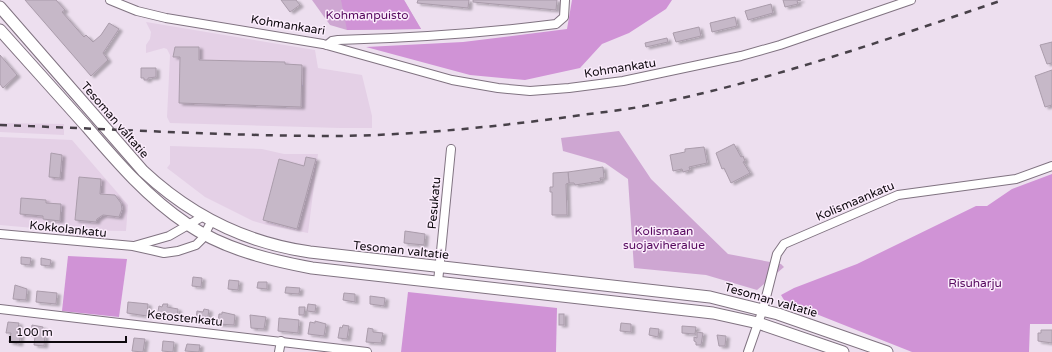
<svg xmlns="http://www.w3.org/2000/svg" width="1052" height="352" viewBox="0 0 1052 352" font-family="'Varela Round',sans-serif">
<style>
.built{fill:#e4d0e6}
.green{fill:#cea6d2}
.forest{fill:#d093d6}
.building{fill:#c6b8c8;stroke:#aa9cab;filter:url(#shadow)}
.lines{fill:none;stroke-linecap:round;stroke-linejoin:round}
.minor-casing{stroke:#807381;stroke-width:10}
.major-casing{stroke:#807381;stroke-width:13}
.minor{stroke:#fff;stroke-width:8}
.major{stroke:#fff;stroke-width:11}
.rail{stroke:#484149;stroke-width:2.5;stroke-dasharray:7 7;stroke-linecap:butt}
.labels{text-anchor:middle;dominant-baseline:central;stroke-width:3;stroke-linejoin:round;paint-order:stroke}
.park-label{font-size:12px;fill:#570a5f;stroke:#fbecfc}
.street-label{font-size:12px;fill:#0e090e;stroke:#fbecfc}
</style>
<defs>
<filter id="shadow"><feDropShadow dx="3.5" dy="2" stdDeviation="1" flood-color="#0004"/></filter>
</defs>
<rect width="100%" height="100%" fill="#eddfef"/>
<g class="built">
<path d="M146 22 315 50 318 68 362 75 372 116V128H340L170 123 167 117 170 55 167 49 164 48 146 53V45L150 39 151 32Z"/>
<path d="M0 123 64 124V135L0 132Z"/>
<path d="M0 137 72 140 128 205 126 231 56 230 0 225Z"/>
<path d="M170 146 262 149 284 154H318L308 233 267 225 253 221 205 197 167 168 170 164Z"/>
</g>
<g class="green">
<path d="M312 0H404L421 29 347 30 330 25Z"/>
<path d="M619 131 651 179 728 254 781 264 784 267 757 290 706 275 634 268 628 179 605 163 563 151 561 138Z"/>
</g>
<g class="forest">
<path d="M341 0H404L421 29 347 30Z"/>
<path d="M572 0H672L666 9 629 33 602 44 580 68 525 80 470 75 366 47 463 42 567 29Z"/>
<path d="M1052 174V324H1030L1029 352H912L791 304 784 300 781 295 794 288 857 264 976 206H987L1012 189Z"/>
<path d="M68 256 127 259 119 317 62 311Z"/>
<path d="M408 292 557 308 556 352H401Z"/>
</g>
<g class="building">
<path d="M25 0H56L65 10 62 12 84 37 86 35 93 42 101 35 109 23 119 29 103 53 108 60 91 76Z"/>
<path d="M281 0H296L300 5 290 12Z"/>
<path d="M418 0H469L468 8 417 3Z"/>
<path d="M473 0H557L556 10 473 2Z"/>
<path d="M783 0H801L797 1 798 4 785 7Z"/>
<path d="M771 4 773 13 748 20 745 11Z"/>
<path d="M735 17 737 26 712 32 710 23Z"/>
<path d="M699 27 701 36 676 42 673 33Z"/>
<path d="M667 38 668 42 646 47 645 43Z"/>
<path d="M1052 42V63L1047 64 1040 45Z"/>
<path d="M175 47H199V60L285 62V64L302 65 301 107 179 103 180 57H173Z"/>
<path d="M0 55 17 75 3 88 0 84Z"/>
<path d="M141 68H156V77L148 78V80H144V78H141Z"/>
<path d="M1052 70V105L1045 107 1035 76Z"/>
<path d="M734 144 741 157 743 156 745 161 743 162 750 173 731 183 724 168 722 169 716 153Z"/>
<path d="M704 147 707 163 689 167 690 170 683 172 682 169 673 171 670 155 685 152V149Z"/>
<path d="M51 153 62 155 60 178 49 177Z"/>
<path d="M306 157 316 159 297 229 263 220 279 159 304 166Z"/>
<path d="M603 167 604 178H600L601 181 575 185 574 183H569L568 172Z"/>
<path d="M568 172 569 183 566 184 567 215H552V192H550V187H553V173Z"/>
<path d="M79 177 101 179 100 194 115 195 121 203 122 209 119 217 103 215 97 219 96 222 75 220Z"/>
<path d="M21 198 46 200V203L61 204 60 221 43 219V216L20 214Z"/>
<path d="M405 231 425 234 424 245 404 243Z"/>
<path d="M21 257 31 258 30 265 21 264Z"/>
<path d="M41 258 51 260 50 266 41 265Z"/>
<path d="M193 277 202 278 201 287 192 286Z"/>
<path d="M229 280 239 281 238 290 228 289Z"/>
<path d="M258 282H267V289L257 288Z"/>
<path d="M15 285 27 289 26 300 13 299Z"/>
<path d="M286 287 300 288 299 294 285 293Z"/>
<path d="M37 291 57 293 56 304 36 302Z"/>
<path d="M344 293 355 294V302L343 300Z"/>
<path d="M370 296 385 298 384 306 370 304Z"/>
<path d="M128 302 148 304 147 316 127 313Z"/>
<path d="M163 304H168L167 307 178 309 177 319 157 317 159 306 162 307Z"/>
<path d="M308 304 316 305 315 312 307 311Z"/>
<path d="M299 307H305L304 315H299Z"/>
<path d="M204 309 209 310 207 322 196 321 197 311 203 312Z"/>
<path d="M222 312 235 315 234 325 218 324 219 314H222Z"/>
<rect x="559" y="314" width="5" height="11"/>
<path d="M250 315 266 317 264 329 251 328Z"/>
<path d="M279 318 299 320 298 333 278 331Z"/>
<path d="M315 321 326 324 324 336 308 334 310 322 315 323Z"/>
<path d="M8 322 19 323 17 333H21L19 344 9 342 11 333H6Z"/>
<path d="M621 323 631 324V332L620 331Z"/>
<path d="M32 325 43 327 42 335 45 336 44 346 34 345 35 337 31 336Z"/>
<path d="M343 325 349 326 347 339 338 338 340 327 342 328Z"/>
<path d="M682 326 696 327 695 334 682 333Z"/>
<path d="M368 328 373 329V332L383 333 381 343 366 342Z"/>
<path d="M650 328 659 329 658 337 649 335Z"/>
<path d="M1041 330H1052V343L1038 341V333H1041Z"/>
<path d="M697 332 703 333 701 345H696V342L694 341V337L697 338Z"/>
<path d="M717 335 726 336 725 346H719Z"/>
<path d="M134 338 145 339 143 352 132 351Z"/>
<path d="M163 341 174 342 173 352 162 351Z"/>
<path d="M187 344 200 345 199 352 185 351Z"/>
</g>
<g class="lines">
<defs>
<g id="minor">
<path d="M110 0 137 11 166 18 323 44 452 80 498 88 530 91 569 88 623 81 741 56 780 45 911 0"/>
<path d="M327 45 332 41 338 40C411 38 484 33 556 24L564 17 565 0"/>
<path d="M0 234 133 246 164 253 178 251 196 245 202 239 211 222"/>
<path d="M134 246 169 236 202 217"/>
<path d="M438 282 451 149"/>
<path d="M0 309 367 352"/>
<path d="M279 352 281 341"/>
<path d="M748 352 763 309 777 254 784 244 898 195 1016 179 1052 166"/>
</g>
<g id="major">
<path d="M0 7 143 171C190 215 246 243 310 252L710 297 778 314 887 352"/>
<path d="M0 30C29 62 58 95 87 127 117 162 148 198 187 224 224 249 269 260 312 268L713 313 758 323 843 352"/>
</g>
</defs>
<use href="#minor" class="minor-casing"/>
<use href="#major" class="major-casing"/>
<use href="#minor" class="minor"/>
<use href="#major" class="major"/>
<path class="rail" d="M0 125C113 129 226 136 338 136 415 135 492 127 568 117 593 113 619 111 644 106 767 82 885 40 1003 0"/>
</g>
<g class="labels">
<g class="park-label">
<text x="367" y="15">Kohmanpuisto</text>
<text x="664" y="231">Kolismaan<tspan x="664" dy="14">suojaviheralue</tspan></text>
<text x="975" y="283">Risuharju</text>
</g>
<g class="street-label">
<text transform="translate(288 25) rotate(9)">Kohmankaari</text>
<text transform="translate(620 68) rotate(-9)">Kohmankatu</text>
<text transform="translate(115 120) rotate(49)">Tesoman valtatie</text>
<text transform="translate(855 201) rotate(-23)">Kolismaankatu</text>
<text transform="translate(434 203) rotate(-85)">Pesukatu</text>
<text transform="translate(68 229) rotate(6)">Kokkolankatu</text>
<text transform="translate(401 250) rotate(6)">Tesoman valtatie</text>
<text transform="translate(771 300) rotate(16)">Tesoman valtatie</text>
<text transform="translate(185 318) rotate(6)">Ketostenkatu</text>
</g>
</g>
<path d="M10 336v6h116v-6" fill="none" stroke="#0e090e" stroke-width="2"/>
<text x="16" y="336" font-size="12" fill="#0e090e" stroke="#fbecfc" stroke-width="3" paint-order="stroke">100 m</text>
</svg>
